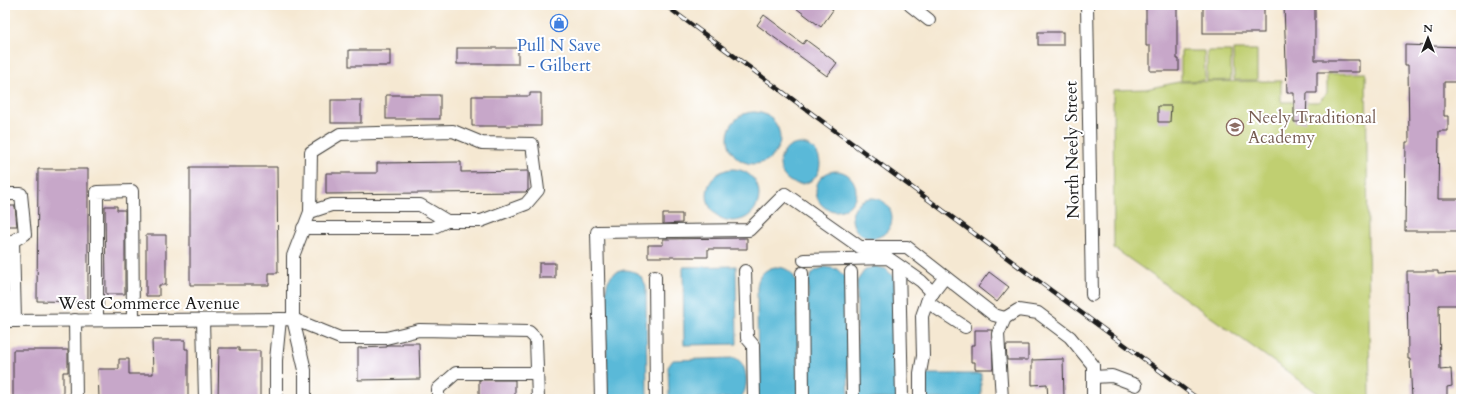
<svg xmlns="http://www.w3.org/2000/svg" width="1466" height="404" viewBox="0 0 1466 404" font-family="Cardo,serif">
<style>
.green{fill:#c0cf71;stroke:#6e7646}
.water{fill:#5ab9d8;stroke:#3b6a7a}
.building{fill:#c7a7c9}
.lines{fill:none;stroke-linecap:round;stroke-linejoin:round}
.minor-casing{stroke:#3d3b37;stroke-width:14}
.minor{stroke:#fff;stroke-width:12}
.rail-casing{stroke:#1c1c1c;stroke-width:4.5}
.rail{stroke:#fff;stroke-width:3;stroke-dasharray:9;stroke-linecap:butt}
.labels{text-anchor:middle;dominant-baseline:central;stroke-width:4;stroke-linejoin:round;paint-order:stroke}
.shop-label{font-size:17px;fill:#366cbe;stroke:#fff}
.education-label{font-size:17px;fill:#785e54;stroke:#fff;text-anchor:start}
.street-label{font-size:17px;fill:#1c1c1c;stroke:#fff}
</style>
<rect width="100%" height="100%" fill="#fff"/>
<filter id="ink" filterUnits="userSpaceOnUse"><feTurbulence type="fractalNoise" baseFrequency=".025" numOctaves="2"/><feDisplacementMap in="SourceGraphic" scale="8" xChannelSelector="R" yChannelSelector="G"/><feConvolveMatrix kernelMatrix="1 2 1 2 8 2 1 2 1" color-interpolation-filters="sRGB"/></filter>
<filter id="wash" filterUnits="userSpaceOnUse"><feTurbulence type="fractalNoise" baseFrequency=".012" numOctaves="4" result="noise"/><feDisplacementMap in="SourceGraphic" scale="16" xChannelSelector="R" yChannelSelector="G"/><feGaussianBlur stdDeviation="0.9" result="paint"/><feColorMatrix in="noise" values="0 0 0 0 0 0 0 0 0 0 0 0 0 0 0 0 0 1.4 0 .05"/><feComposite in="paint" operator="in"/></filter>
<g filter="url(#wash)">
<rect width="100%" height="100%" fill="#f5e8d2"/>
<g class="green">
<path d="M1233 50H1257V80H1234Z"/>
<path d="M1181 51H1204L1205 80 1181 81Z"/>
<path d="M1207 51H1231V80L1207 81Z"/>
<path d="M1366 73 1370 399H1326L1114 248 1113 90 1146 89 1179 82 1281 81V102H1318L1327 93V74Z"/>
</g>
<g class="water">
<circle cx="754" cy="138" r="26"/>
<circle cx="800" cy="164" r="20"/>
<circle cx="733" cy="195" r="26"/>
<circle cx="836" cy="191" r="20"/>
<circle cx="872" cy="218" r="20"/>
<path d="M736 266 737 344 684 345 683 267Z"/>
<path d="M874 266 886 269 894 277 898 399H857V281L864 271Z"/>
<path d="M775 267C787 267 793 272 797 283L799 399H758L757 287C758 276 764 269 775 267Z"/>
<path d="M825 267 837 269 845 277 849 399H808V281L814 271Z"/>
<path d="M624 270C635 270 642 275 646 286L647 399H607L606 290C607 278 613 272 624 270Z"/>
<path d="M735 358C748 363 750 389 740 398L673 399 669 396 668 367 673 360Z"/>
<path d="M923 374H981V399H924Z"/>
</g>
<g id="blocks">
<g class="building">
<path d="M792 5H827L833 10 821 27Z"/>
<path d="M1146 5H1177V59H1179V71H1150V46H1146Z"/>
<rect x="1203" y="5" width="61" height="28"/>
<path d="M1284 5H1315V60H1359V72H1317V93H1307L1306 122H1294V93H1287Z"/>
<path d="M764 15 803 44 806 40 837 63 827 76 757 25Z"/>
<rect x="1038" y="32" width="25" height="13"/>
<path d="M1405 45 1461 47V82H1444V116H1448V131H1439L1438 199H1461V231H1405L1406 142H1409L1408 65H1405Z"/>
<rect x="457" y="48" width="61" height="16"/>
<rect x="349" y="50" width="41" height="16"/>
<path d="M530 93H541V126H472V96H530Z"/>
<rect x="386" y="95" width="54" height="24"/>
<rect x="331" y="100" width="30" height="23"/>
<path d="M1158 106H1171L1170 122H1158Z"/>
<path d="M461 162V172L528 171V190L526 192 326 194V173H377V163Z"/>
<path d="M190 167H277L278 273H269V285H190Z"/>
<path d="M38 169H88V302L37 301Z"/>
<path d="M5 206H15L17 226H5Z"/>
<path d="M105 206H117V210H125V294H106Z"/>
<path d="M663 214H682V223L663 224Z"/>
<path d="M146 235H166V285H159V296H146Z"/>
<path d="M747 238V249H708V257H648V245H663V239Z"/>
<rect x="539" y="263" width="16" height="15"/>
<path d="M1407 271H1438V274L1461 273V305H1439L1440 370 1451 369 1452 386 1447 387V399H1412L1410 359H1408Z"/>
<path d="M989 272 1009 287 997 302 978 287Z"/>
<path d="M975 330H992L993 369H975V362H971V345H975Z"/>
<path d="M152 340H185V349H188V399H99L98 369H119V359H129V374H153Z"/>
<path d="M402 343H419L420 379 358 380V348L387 347V345H402Z"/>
<path d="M1006 345H1028V360H1007Z"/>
<path d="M219 348H239V351H260V399H218Z"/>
<path d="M13 350H68V372H63V399H13Z"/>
<path d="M1063 359 1064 399H1048L1047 384 1032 385V360Z"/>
<rect x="479" y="380" width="36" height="19"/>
</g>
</g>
</g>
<g filter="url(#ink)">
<use href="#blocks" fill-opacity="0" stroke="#3d3b37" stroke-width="1"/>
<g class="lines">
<defs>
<g id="minor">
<path d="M910 5 929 20"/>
<path d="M1087 5 1092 295"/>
<path d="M5 194H21L25 234 13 241 15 321"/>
<path d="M303 228H432L447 221"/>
<path d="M804 260 888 258 921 281 933 293"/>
<path d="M899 266 902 399"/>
<path d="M745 271 747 338 753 345 754 399"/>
<path d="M851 272 853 399"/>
<path d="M802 273 803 399"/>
<path d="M655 276 656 399"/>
<path d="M927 302 965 327"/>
<path d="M75 320 76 399"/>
<path d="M97 320V192L132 191 133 320"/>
<path d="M203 320 205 399"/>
<path d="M5 321 293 319 340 338H386L419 330 529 332 536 339 538 399"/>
<path d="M1093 377 1112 376 1136 385"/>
<path d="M276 399V360L280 319"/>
<path d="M305 399V370L293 319V256L310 212 311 152 340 134 453 131 482 143 532 144 538 190 526 204 481 221H447L420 205H331L310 212"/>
<path d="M438 399V389L456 373H537"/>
<path d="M601 399 597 232 749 230 785 194 860 247H907L994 315 1005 318"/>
<path d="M920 399V373L923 356 922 316 928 299 945 277"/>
<path d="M1002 399 998 334 1005 318 1018 310 1038 313 1070 337 1093 365V399"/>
</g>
</defs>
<use href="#minor" class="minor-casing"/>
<use href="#minor" class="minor"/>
<defs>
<path id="rail" d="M665 5 1198 399"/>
</defs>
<use href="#rail" class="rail-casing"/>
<use href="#rail" class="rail"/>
</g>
</g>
<defs>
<symbol id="shop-ring" viewBox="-11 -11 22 22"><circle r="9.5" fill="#fff" stroke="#3f7fe0" stroke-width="1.5"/><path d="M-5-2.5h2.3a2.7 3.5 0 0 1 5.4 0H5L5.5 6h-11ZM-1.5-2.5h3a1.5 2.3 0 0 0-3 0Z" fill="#3f7fe0"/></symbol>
<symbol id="school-ring" viewBox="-11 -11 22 22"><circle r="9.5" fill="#fff" stroke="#8d6e63" stroke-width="1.5"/><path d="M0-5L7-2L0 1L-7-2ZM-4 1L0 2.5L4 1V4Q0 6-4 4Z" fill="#8d6e63"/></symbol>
</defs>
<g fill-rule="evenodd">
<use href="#shop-ring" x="549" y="13" width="20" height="20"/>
<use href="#school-ring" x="1225" y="117" width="20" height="20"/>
</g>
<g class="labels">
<g class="shop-label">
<text x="559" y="45">Pull N Save<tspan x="559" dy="20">- Gilbert</tspan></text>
</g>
<g class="education-label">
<text x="1248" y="117">Neely Traditional<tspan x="1248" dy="20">Academy</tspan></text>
</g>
<g class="street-label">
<text transform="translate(1072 150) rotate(-91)">North Neely Street</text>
<text x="149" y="303">West Commerce Avenue</text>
</g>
</g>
<rect width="1466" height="404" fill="none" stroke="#fff" stroke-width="20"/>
<g transform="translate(1428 38)" stroke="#ffffff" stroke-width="3" paint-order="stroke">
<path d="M0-3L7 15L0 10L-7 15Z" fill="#1c1c1c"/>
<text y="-6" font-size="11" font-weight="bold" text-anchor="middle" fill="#1c1c1c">N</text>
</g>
</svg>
